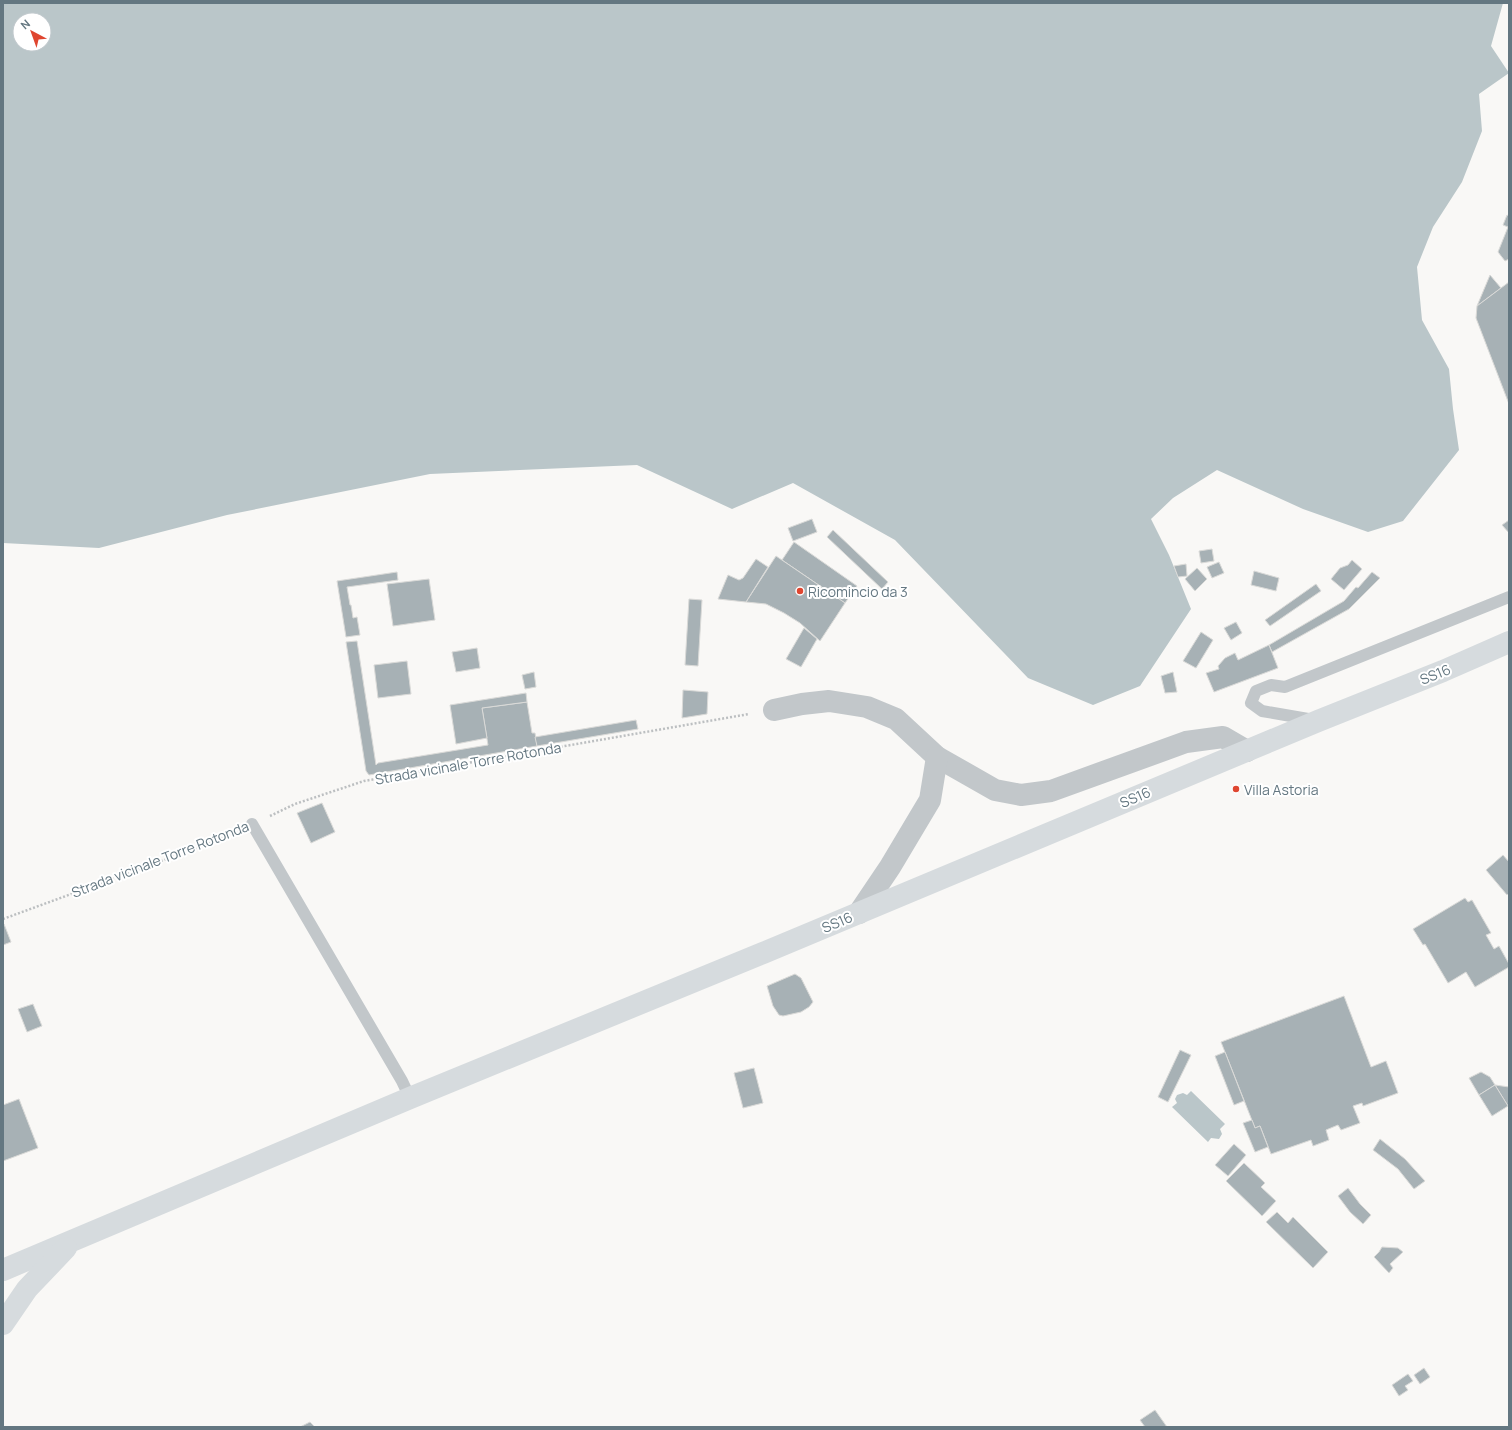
<svg xmlns="http://www.w3.org/2000/svg" width="1512" height="1430" viewBox="0 0 1512 1430" font-family="Manrope,sans-serif">
<style>
.water{fill:#bac6c9;fill-rule:evenodd}
.building{fill:#a7b1b5;stroke:#dadad8}
.lines{fill:none;stroke-linecap:round;stroke-linejoin:round}
.path{stroke:#bcbfc1;stroke-width:2.5;stroke-dasharray:2 2;stroke-linecap:butt}
.service{stroke:#c2c7ca;stroke-width:12}
.minor{stroke:#c2c7ca;stroke-width:22}
.secondary{stroke:#d6dbde;stroke-width:22}
.poi-dot{fill:#df4630;stroke:#fff;stroke-width:1.5}
.labels{text-anchor:middle;dominant-baseline:central;stroke-width:4;stroke-linejoin:round;paint-order:stroke}
.poi-label{font-size:14px;fill:#647781;stroke:#fff;text-anchor:start}
.street-label{font-size:14px;fill:#647781;stroke:#fff}
</style>
<rect width="100%" height="100%" fill="#f9f8f6"/>
<g class="water">
<path d="M3 3H1503L1491 46 1509 73 1479 94 1482 131 1462 182 1433 227 1417 267 1422 320 1449 369 1453 409 1459 450 1403 521 1368 532 1303 509 1217 470 1173 498 1151 519 1169 555 1191 609 1140 686 1093 705 1028 678 895 540 793 483 732 509 637 465 430 474 227 515 99 548 3 543ZM20 20H44V44H20Z"/>
<path d="M1191 1091 1225 1124 1220 1129 1222 1134 1219 1139 1211 1138 1208 1142 1172 1107 1177 1103 1175 1099 1177 1095 1183 1093 1187 1095Z"/>
</g>
<g class="building">
<path d="M1507 215 1509 216V227H1508L1503 225Z"/>
<path d="M1508 227H1509V259L1505 261 1498 252Z"/>
<path d="M1490 275 1501 288 1477 306Z"/>
<path d="M1509 282V404L1476 318 1477 306Z"/>
<path d="M812 519 817 532 793 541 788 528Z"/>
<path d="M1509 520V533L1502 525Z"/>
<path d="M833 530 888 582 882 589 827 537Z"/>
<path d="M794 542 857 586 845 603 782 560Z"/>
<path d="M1212 549 1214 561 1201 563 1199 551Z"/>
<path d="M776 556 845 603 820 641 800 623 784 613 766 604 746 602Z"/>
<path d="M756 559 768 567 746 602 718 599 728 575 739 580 743 578Z"/>
<path d="M1352 560 1362 569 1344 590 1331 579 1340 568 1348 565Z"/>
<path d="M1219 562 1224 573 1212 578 1207 567Z"/>
<path d="M1186 564 1187 576 1178 577 1174 566Z"/>
<path d="M1197 568 1207 579 1195 591 1185 579Z"/>
<path d="M1254 571 1279 578 1276 591 1251 585Z"/>
<path d="M397 572 398 580 347 587 350 605H351L353 618 357 617 360 635 346 637 337 581Z"/>
<path d="M1372 572 1380 578 1349 609 1272 652 1269 645 1344 601 1356 587 1358 588Z"/>
<path d="M429 579 435 620 393 626 387 584Z"/>
<path d="M1316 584 1321 591 1270 626 1265 620Z"/>
<path d="M689 599 702 600 698 666 685 665Z"/>
<path d="M1236 622 1242 633 1231 640 1224 628Z"/>
<path d="M804 628 817 639 801 667 786 659Z"/>
<path d="M1201 632 1213 640 1196 668 1183 661Z"/>
<path d="M357 641 376 765 378 763 488 745 482 708 527 702 532 733H535L537 746 369 775 366 771 346 642Z"/>
<path d="M1269 645 1278 668 1214 692 1206 673 1219 669 1218 666 1225 658 1235 653 1238 660Z"/>
<path d="M477 648 480 668 456 672 452 652Z"/>
<path d="M407 661 411 694 378 698 374 665Z"/>
<path d="M534 672 536 687 525 689 522 675Z"/>
<path d="M1173 672 1177 692 1165 693 1161 676Z"/>
<path d="M683 690 708 692 707 714 682 718Z"/>
<path d="M526 693 527 702 482 708 487 738 456 744 450 705Z"/>
<path d="M636 720 638 729 537 746 535 737Z"/>
<path d="M322 803 335 832 311 843 297 813Z"/>
<path d="M1503 855 1509 862V893L1507 895 1486 870Z"/>
<path d="M1465 898 1468 902 1472 900 1491 933 1486 935 1494 949 1499 946 1509 964V967L1475 987 1466 972 1448 983 1425 944 1423 945 1413 929Z"/>
<path d="M3 924H4L11 942 3 945Z"/>
<path d="M795 974 801 978 813 1002 809 1007 801 1012 783 1016 779 1015 773 1006 767 986Z"/>
<path d="M1344 996 1371 1067 1386 1061 1398 1093 1363 1106 1362 1103 1353 1106 1360 1123 1341 1130 1338 1125 1326 1130 1329 1140 1313 1146 1311 1140 1271 1154 1260 1126 1255 1128 1221 1042Z"/>
<path d="M33 1004 42 1026 27 1032 18 1009Z"/>
<path d="M1180 1050 1191 1055 1168 1102 1158 1097Z"/>
<path d="M1225 1052 1244 1101 1234 1105 1215 1056Z"/>
<path d="M754 1068 763 1103 743 1108 734 1073Z"/>
<path d="M1481 1072 1490 1077 1495 1085 1479 1095 1469 1078Z"/>
<path d="M1495 1085 1509 1087V1105L1508 1106Z"/>
<path d="M1495 1085 1508 1106 1492 1116 1479 1095Z"/>
<path d="M19 1099 38 1148 3 1161V1105Z"/>
<path d="M1252 1120 1255 1128 1260 1126 1268 1147 1255 1152 1243 1123Z"/>
<path d="M1380 1139 1405 1159 1425 1181 1414 1189 1398 1169 1373 1150Z"/>
<path d="M1234 1144 1246 1155 1228 1176 1215 1165Z"/>
<path d="M1244 1163 1265 1183 1261 1187 1276 1201 1262 1216 1226 1181Z"/>
<path d="M1348 1188 1360 1204 1371 1215 1363 1224 1350 1212 1338 1196Z"/>
<path d="M1277 1212 1288 1223 1293 1217 1328 1252 1313 1268 1266 1222Z"/>
<path d="M1382 1247 1398 1248 1403 1252 1390 1264 1393 1268 1389 1273 1374 1257 1379 1252Z"/>
<path d="M1424 1368 1430 1377 1420 1384 1414 1375Z"/>
<path d="M1408 1374 1413 1381 1405 1386 1408 1390 1399 1396 1392 1385Z"/>
<path d="M1155 1410 1167 1427H1145L1140 1420Z"/>
<path d="M310 1422 315 1427H300Z"/>
</g>
<g class="lines">
<g class="path">
<path d="M270 816 295 804 364 781 749 714"/>
<path d="M3 919 216 841 233 833"/>
</g>
<g class="service">
<path d="M1314 720 1262 711 1251 703 1256 691 1271 685 1285 687 1509 597"/>
<path d="M252 824 402 1081 410 1098"/>
</g>
<g class="minor">
<path d="M774 710 802 704 829 701 867 707 896 719 937 757 995 790 1021 795 1051 791 1186 742 1223 737 1247 751"/>
<path d="M859 913 890 867 930 800 937 757"/>
</g>
<g class="secondary">
<path d="M3 1270 410 1098 763 953 1318 721 1443 671 1509 642"/>
<path d="M3 1324 27 1289 66 1248"/>
</g>
</g>
<g class="poi-dot">
<circle cx="800" cy="591" r="4"/>
<circle cx="1236" cy="789" r="4"/>
</g>
<g class="labels">
<g class="poi-label">
<text x="808" y="591">Ricomincio da 3</text>
<text x="1244" y="789">Villa Astoria</text>
</g>
<g class="street-label">
<text transform="translate(1435 674) rotate(-22)">SS16</text>
<text transform="translate(468 763) rotate(-10)">Strada vicinale Torre Rotonda</text>
<text transform="translate(1135 797) rotate(-23)">SS16</text>
<text transform="translate(160 859) rotate(-21)">Strada vicinale Torre Rotonda</text>
<text transform="translate(837 922) rotate(-23)">SS16</text>
</g>
</g>
<rect width="1512" height="1430" fill="none" stroke="#647781" stroke-width="8"/>
<g transform="translate(32 32) rotate(319)"><circle r="19" fill="#ffffff" stroke="#c1c9cd"/>
<path d="M0-3L7 15L0 10L-7 15Z" fill="#df4630"/>
<text y="-6" font-size="11" font-weight="bold" text-anchor="middle" fill="#647781">N</text>
</g>
</svg>
